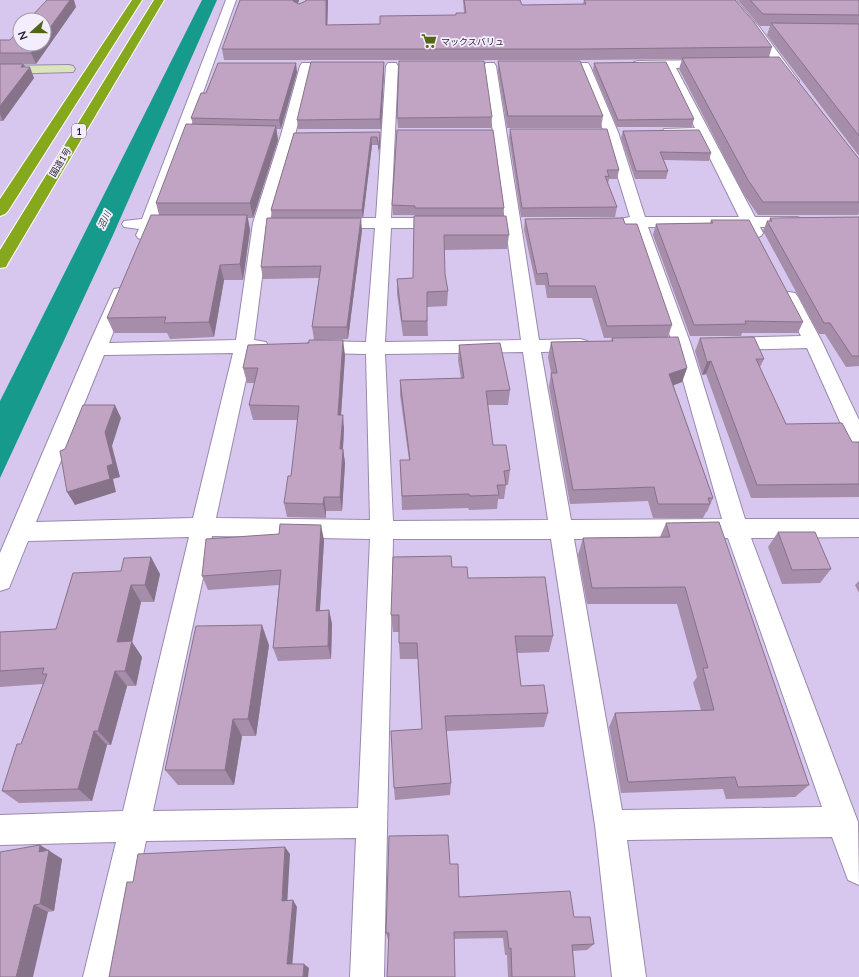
<svg xmlns="http://www.w3.org/2000/svg" width="859" height="977" viewBox="0 0 859 977" font-family="Lato,'Noto Sans JP',sans-serif">
<style>
.water{fill:#169a8c}
.lines{fill:none;stroke-linecap:round;stroke-linejoin:round}
.street-casing{stroke:#9889ad;stroke-width:2}
.secondary-casing{stroke:#9889ad;stroke-width:2}
.highway-casing{stroke:#fff;stroke-width:2}
.street{fill:#fff;fill-rule:evenodd}
.secondary{fill:#dae5bb;fill-rule:evenodd}
.highway{fill:#85a81c;fill-rule:evenodd}
.wall{fill:#a68da9}
.shaded-wall{fill:#877389}
.building{fill:#c1a4c4;stroke:#877389}
.labels{text-anchor:middle;dominant-baseline:central;stroke-width:3.5;stroke-linejoin:round;paint-order:stroke}
.far-poi-label{font-size:9px;fill:#231d2b;stroke:#f3edfd;text-anchor:start}
.shield{fill:#f3edfd;stroke:#615b6a;stroke-width:1}
.shield-label{font-size:9px;font-weight:bold;fill:#231d2b}
.far-street-label{font-size:9px;fill:#231d2b;stroke:#f3edfd}
.far-water-label{font-size:9px;font-style:italic;fill:#1b2f2c;stroke:#f3edfd}
</style>
<rect width="100%" height="100%" fill="#d7c7ee"/>
<path class="water" d="M202 0H217L113 235 0 478V401Z"/>
<g class="lines">
<defs>
<g id="street">
<path d="M226 0H236L158 219 183 220 185 223 183 226 154 228 150 238 144 240 138 238 136 235 139 229 124 227 122 224 124 221 142 219Z"/>
<path d="M725 0H736L760 28 799 81 797 84H789L752 32Z"/>
<path d="M710 60 714 61 716 64 714 67 676 68 755 217H797L803 219 805 222 803 225 797 227H760L763 233 761 236 755 238 749 236 744 227H648L691 345 745 519H859V537L751 538 858 822 859 885 848 880 832 837 627 840 646 977H612L595 825 551 539H393L384 977H350L356 838 146 841 117 977H83L116 842 0 845V815L123 811 189 537 28 541 9 588 0 591V553L87 349 114 289 120 288 126 289 129 293 109 343 236 340 253 223 281 135 300 66 302 63H310L312 66 295 135 269 223 254 340 266 342 268 346 266 350 252 352 216 518 370 520 366 354 315 353 308 351 306 347 308 343 315 341 366 342 375 228H332L326 226 324 223 326 220 332 218H376L386 66 388 63H396L398 66 391 218H443L449 220 451 223 449 226 443 228H391L385 342 521 340 484 66 486 63H494L496 66 539 340 580 339 587 341 589 345 587 349 580 351 541 352 571 520 722 519 673 345 633 227 620 225 618 222 620 219 630 217 604 132 578 66 580 63H588L590 66 618 132 645 217H739L699 136H669L664 135 662 132 664 129 695 128 665 68 638 69 634 68 632 65 634 62 638 61ZM523 352 548 520 393 521 385 354ZM233 353 193 518 36 522 104 355ZM212 536 370 539 358 808 153 811ZM728 538 822 807 622 810 574 539Z"/>
<path d="M789 292 795 293 798 297 822 342 859 420V450L852 447 849 442 807 348 727 350 720 348 718 344 720 340 727 338 801 336 780 297 783 293Z"/>
</g>
<path id="secondary" d="M69 65 73 66 75 69 73 72 0 74V66Z"/>
<g id="highway">
<path d="M132 0H142L8 211 5 214 0 216V199Z"/>
<path d="M154 0H164L8 263 6 267 0 268V250Z"/>
</g>
</defs>
<use href="#street" class="street-casing"/>
<use href="#secondary" class="secondary-casing"/>
<use href="#highway" class="highway-casing"/>
<use href="#street" class="street"/>
<use href="#secondary" class="secondary"/>
<use href="#highway" class="highway"/>
</g>
<g class="wall">
<path d="M299 0 298 3 299 4 306 1V0H328L327 25 380 24 456 15 464 13 463 0H520L522 5 583 4 584 0H735L772 47 769 57 859 159V213L858 215H758L743 193 679 69 682 59 584 60H224L222 49Z"/>
<path d="M738 0H859V156L767 35 770 26H760Z"/>
<path d="M76 7 36 64H24L25 67 34 78 3 121H0V40H10Z"/>
<path d="M498 61 603 116 601 128H507L498 72Z"/>
<path d="M384 62V72L381 129H298L297 120Z"/>
<path d="M594 63 694 119 692 127H617L593 70Z"/>
<path d="M297 72 281 129H276L278 140 253 218H248L250 230 243 280H224L214 337 170 339 167 333H114L107 318 159 215 156 203 193 124 191 118 206 93Z"/>
<path d="M492 117 491 128H398L397 118Z"/>
<path d="M510 129 619 170 617 179H609L608 184 617 207 615 217H521L509 138Z"/>
<path d="M623 131 711 153 709 161 664 160 668 171 666 179H635L621 138Z"/>
<path d="M380 132V140L379 157 378 145H372L363 218H272L271 210 294 133Z"/>
<path d="M392 205 504 208 503 216 509 235 507 249 444 250 445 274 448 291 447 306 427 307 428 336H403L397 294V279L413 278 415 215H393Z"/>
<path d="M859 217V366L846 367 825 334H819L763 231 767 221H769L770 218Z"/>
<path d="M525 219 672 325 668 337 604 338 592 298H547L545 285H536L524 230Z"/>
<path d="M711 220 803 322 798 333H742L741 336H690L653 235 656 224 710 223Z"/>
<path d="M362 230 348 339 314 340 312 327 319 278 263 279 261 267Z"/>
<path d="M612 338 687 368 682 382 673 385 713 498 707 512H706L703 518H653L648 501 570 504 549 387 551 373 548 357 551 342 611 341Z"/>
<path d="M700 338 764 359 760 367 786 424 852 442H859V497L751 498 706 374 702 375 695 351Z"/>
<path d="M459 345 510 390 508 405H488L493 445 510 470 508 485H506L504 499H498L497 509 469 510 468 508 402 510 400 460H409L400 395V380L461 378 458 360Z"/>
<path d="M345 355 341 415 344 429 343 449 345 463 342 511H326V518L287 517 284 503 291 476 298 420H253L249 405 255 383H247L243 368Z"/>
<path d="M666 523 809 785 795 797 726 799 723 789 621 793 609 727 615 713 701 710 693 683 697 677 677 604H587L578 555 583 538 660 537Z"/>
<path d="M778 532 831 569 820 583 782 584 768 547Z"/>
<path d="M324 540 320 610H329L332 624 331 659 278 661 273 648 279 585 208 590 202 576Z"/>
<path d="M452 567 553 636 549 652 517 653 521 686 548 713 544 727 446 731 451 783 450 795 395 800 394 788 422 729 418 659H400L399 643V632H393L391 615Z"/>
<path d="M73 573 160 574 154 602H141L132 642 142 657 136 686H127L111 745H107L92 801 19 803 2 791 21 744 43 684 0 687V632L56 629Z"/>
<path d="M859 581V593L855 585Z"/>
<path d="M269 645 256 736H242L234 785H178L165 770Z"/>
<path d="M40 845 62 859 54 911 48 912 0 977Z"/>
<path d="M450 864 459 897 574 917 594 944 587 950 573 951 575 977H508L507 955H505L503 938 388 940 386 933Z"/>
</g>
<g class="shaded-wall">
<path d="M70 0H74L76 7 36 64 31 53 38 44H44V36Z"/>
<path d="M293 0H299L295 12Z"/>
<path d="M326 0H328L327 37 326 25Z"/>
<path d="M384 62V72L381 129 380 119Z"/>
<path d="M296 63 297 72 281 129 279 120Z"/>
<path d="M23 64 27 71 30 67 34 78 3 121 0 114V106L21 67Z"/>
<path d="M276 126 278 140 253 218 250 203Z"/>
<path d="M371 137 372 145 363 218 362 210Z"/>
<path d="M247 215 250 230 243 280 240 264Z"/>
<path d="M361 218 362 230 348 339 347 327Z"/>
<path d="M220 265 224 280 214 337 209 322Z"/>
<path d="M343 340 345 355 340 429 338 415Z"/>
<path d="M711 361 706 374 702 375 707 362Z"/>
<path d="M687 368 682 382 664 389 669 374Z"/>
<path d="M115 405 121 418 112 446 120 477 113 479 116 492 75 505 67 492 107 466 105 432Z"/>
<path d="M343 415 344 429 342 463 340 449Z"/>
<path d="M343 449 345 463 342 511 340 497Z"/>
<path d="M324 497 326 511V518L323 504Z"/>
<path d="M321 525 324 540 319 624 316 611Z"/>
<path d="M151 557 160 574 154 602 145 585Z"/>
<path d="M131 585 141 602 132 642 142 657 136 686 125 671 117 642Z"/>
<path d="M329 610 332 624 331 659 328 646Z"/>
<path d="M262 625 269 645 256 736 248 719Z"/>
<path d="M115 671 127 686 111 745 98 731Z"/>
<path d="M233 719 242 736 234 785 225 770Z"/>
<path d="M94 731 107 745 92 801 78 789Z"/>
<path d="M40 845 62 859 54 911 40 904 39 852Z"/>
<path d="M285 847 290 854 287 907 282 901Z"/>
<path d="M293 900 297 907 292 968 287 964Z"/>
<path d="M34 905 48 912 33 977H16Z"/>
<path d="M304 964 309 968 308 977H303Z"/>
</g>
<g class="building">
<path d="M47 0H70L44 36V20H28Z"/>
<path d="M240 0H293V1L299 4 306 1V0H326V25L380 24V16L456 15V13H466L464 0H520L522 5 586 4 584 0H735L754 22 772 47 586 49H222Z"/>
<path d="M750 0H859V15L763 14Z"/>
<path d="M771 23 859 24V136Z"/>
<path d="M20 29V44H38L31 53H0V40H10Z"/>
<path d="M779 57 859 159V202H763L748 180 682 58Z"/>
<path d="M399 61H484L492 117 397 118Z"/>
<path d="M498 61H580L603 116H508Z"/>
<path d="M311 62H384L380 119 297 120Z"/>
<path d="M666 62 694 119 618 120 594 63Z"/>
<path d="M218 63H296L279 120 191 118 201 93H206Z"/>
<path d="M0 64H23L21 67H30L0 106Z"/>
<path d="M186 124 276 126 250 203H156Z"/>
<path d="M510 129H607L619 170H607L609 177 605 176 617 207 522 208Z"/>
<path d="M397 130H493L504 208H415V206L392 205Z"/>
<path d="M699 130 711 153 660 152 668 171H636L623 131Z"/>
<path d="M380 132 379 149 377 137H371L362 210H271L294 133Z"/>
<path d="M151 215H247L240 264 220 265 209 322 164 323 166 317 107 318Z"/>
<path d="M414 216H506L509 235H444L445 274 448 291 427 292V321H402L397 279 413 278Z"/>
<path d="M859 217V356H852L830 323H824L767 221H772L770 218Z"/>
<path d="M267 218H361L347 327H312L321 266 261 267Z"/>
<path d="M623 218 625 224H637L672 325 607 326 595 286H549L547 273 537 274 525 219Z"/>
<path d="M711 220H749L803 322 745 321 746 324 694 325 656 224 713 223Z"/>
<path d="M678 337 687 368 669 374 713 498H708L710 504H658L654 487 573 490 551 373H557L551 342 613 341 612 338Z"/>
<path d="M754 337 764 359H756L786 424 842 423 852 442H859V484L757 485 711 361 707 362 700 338Z"/>
<path d="M309 340H343L338 415H343L340 449H343L340 497H324L323 504 284 503 288 476H291L299 406 249 405 258 368H243L248 345 309 343Z"/>
<path d="M500 343 510 390 486 391 493 445H506L510 470 504 471 506 485H497L499 495 470 496 469 494 402 496 400 460H410L400 380 464 378 459 345Z"/>
<path d="M83 405H115L105 432 113 464 107 466 110 479 67 492 60 451 65 449Z"/>
<path d="M719 522 809 785 738 787 735 777 628 782 615 713 714 710 703 668H708L685 587 592 588 583 538 670 537 666 523Z"/>
<path d="M280 524 321 525 316 611 329 610 328 646 273 648 281 570 202 576 206 539 279 534Z"/>
<path d="M778 532H815L831 569 792 570Z"/>
<path d="M451 556 452 567H467L468 578 545 577 553 636H515L521 686 544 685 548 713 445 716 451 783 394 788 391 731 422 729 417 643H399V615H391L393 557Z"/>
<path d="M151 557 145 585H131L117 642 132 641 125 671H115L98 731H94L78 789 2 791 17 744H21L47 674H42L44 668 0 671V632L56 629 73 573 121 571 124 558Z"/>
<path d="M262 625 248 719H233L225 770H165L196 626Z"/>
<path d="M448 835 450 864H458L459 897 570 891 574 917H590L594 944 572 945 575 977H512L511 948 509 949 507 931 454 932 455 977H387L389 933H386L389 836Z"/>
<path d="M40 845 39 852 49 850 40 904 34 905 16 977H0V852Z"/>
<path d="M285 847 282 901 293 900 287 964H304L303 977H109L127 882H133L138 854Z"/>
</g>
<defs>
<symbol id="supermarket-bare" viewBox="-9 -9 18 18"><path d="M-6-5.5h2.5l.6 2H6L4.5 2H-2.5L-4.4-4H-6ZM-1.5 3.2a1.3 1.3 0 1 0 .1 0ZM3 3.2a1.3 1.3 0 1 0 .1 0Z" fill="#516714" stroke="#f3edfd" stroke-width="2.5" paint-order="stroke"/></symbol>
</defs>
<g fill-rule="evenodd">
<use href="#supermarket-bare" x="418" y="30" width="22" height="22"/>
</g>
<g class="labels">
<g class="far-poi-label">
<text x="441" y="41">マックスバリュ</text>
</g>
<rect class="shield" x="72" y="124" width="14" height="14" rx="3"/>
<g class="shield-label">
<text x="79" y="131">1</text>
</g>
<g class="far-street-label">
<text transform="translate(60 162) rotate(-59)">国道1号</text>
</g>
<g class="far-water-label">
<text transform="translate(104 220) rotate(-65)">沼川</text>
</g>
</g>
<g transform="translate(32 32) rotate(249)"><circle r="19" fill="#f3edfd" stroke="#a09aa9"/>
<path d="M0-3L7 15L0 10L-7 15Z" fill="#516714"/>
<text y="-6" font-size="11" font-weight="bold" text-anchor="middle" fill="#231d2b">N</text>
</g>
</svg>
